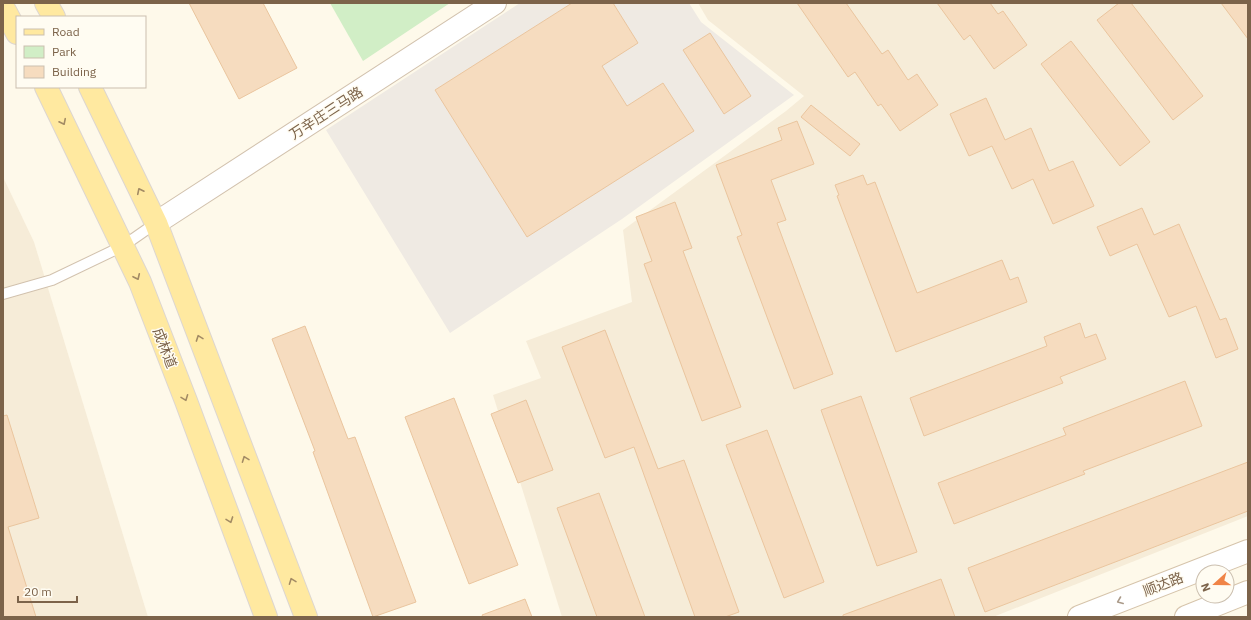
<svg xmlns="http://www.w3.org/2000/svg" width="1251" height="620" viewBox="0 0 1251 620" font-family="'IBM Plex Sans','Noto Sans SC',sans-serif">
<style>
.residential{fill:#f6ecd8}
.industrial{fill:#efeae3}
.green{fill:#d1eec6}
.building{fill:#f6dcbf;stroke:#eac59e}
.lines{fill:none;stroke-linecap:round;stroke-linejoin:round}
.service-casing{stroke:#d2c2ae;stroke-width:12}
.tertiary-casing{stroke:#d2c2ae;stroke-width:24}
.secondary-casing{stroke:#d6c4ab;stroke-width:24}
.primary-casing{stroke:#ddd6d0;stroke-width:24}
.service{stroke:#fff;stroke-width:10}
.tertiary{stroke:#fff;stroke-width:22}
.secondary{stroke:#fff;stroke-width:22}
.primary{stroke:#ffe9a0;stroke-width:22}
.oneway{stroke:#a38b64}
.oneway2{stroke:#aa9a89}
.labels{text-anchor:middle;dominant-baseline:central;stroke-width:3;stroke-linejoin:round;paint-order:stroke}
.street-label{font-size:14px;fill:#7c634a;stroke:#fffcf2}
</style>
<rect width="100%" height="100%" fill="#fef9ea"/>
<g class="residential">
<path d="M698 3H1248V516L993 617H562L493 395 541 378 526 341 632 302 623 230 786 111 804 96 708 20Z"/>
<path d="M3 177 34 242 148 617H3Z"/>
</g>
<path class="industrial" d="M520 3H689L701 22 794 95 622 219 450 333 326 130Z"/>
<path class="green" d="M330 3H450L363 61Z"/>
<g class="building">
<path d="M189 3H263L297 68 239 99Z"/>
<path d="M572 3H613L638 43 602 66 627 106 663 83 694 131 527 237 435 90Z"/>
<path d="M797 3H846L882 54 888 50 908 80 917 74 938 105 900 131 881 104 878 106 855 72 848 77Z"/>
<path d="M937 3H990L998 14 1003 11 1027 45 994 69 970 35 964 40Z"/>
<path d="M1119 3H1131L1203 96 1173 120 1097 20Z"/>
<path d="M1221 3H1248V39Z"/>
<path d="M710 33 751 96 724 114 683 50Z"/>
<path d="M1071 41 1150 142 1120 166 1041 64Z"/>
<path d="M986 98 1005 140 1031 128 1049 171 1073 161 1094 206 1053 224 1033 179 1012 189 992 146 969 156 950 114Z"/>
<path d="M811 105 860 144 850 156 801 117Z"/>
<path d="M797 121 814 164 771 180 786 220 777 223 833 374 794 389 737 237 742 235 716 165 782 140 778 128Z"/>
<path d="M863 175 867 185 875 182 917 293 1002 260 1010 280 1018 277 1027 302 896 352 837 196 839 195 835 185Z"/>
<path d="M675 202 692 248 683 251 741 407 702 421 644 264 652 261 636 217Z"/>
<path d="M1142 208 1154 235 1179 224 1220 320 1226 318 1238 349 1216 358 1196 306 1169 317 1137 244 1110 256 1097 227Z"/>
<path d="M1080 323 1085 338 1096 334 1106 359 1060 377 1063 383 924 436 910 398 1047 346 1044 337Z"/>
<path d="M305 326 348 439 355 437 416 602 373 617 313 452 315 451 272 339Z"/>
<path d="M605 330 658 469 684 460 739 612 725 617H695L634 447 605 458 562 347Z"/>
<path d="M1185 381 1202 426 1083 471 1085 474 954 524 938 483 1066 435 1063 428Z"/>
<path d="M861 396 917 552 877 566 821 410Z"/>
<path d="M454 398 518 565 469 584 405 417Z"/>
<path d="M526 400 553 470 518 483 491 414Z"/>
<path d="M7 415 39 518 8 527 36 617H3V416Z"/>
<path d="M767 430 824 582 784 598 726 445Z"/>
<path d="M1248 462V511L985 612 968 568Z"/>
<path d="M599 493 645 617H597L557 508Z"/>
<path d="M941 579 955 617H843V615Z"/>
<path d="M525 599 532 617H483L482 615Z"/>
</g>
<g class="lines">
<defs>
<path id="service" d="M3 294 52 280 123 246 156 223"/>
<path id="tertiary" d="M156 223 495 3"/>
<g id="secondary">
<path d="M1079 617 1248 551"/>
<path d="M1186 617 1248 592"/>
</g>
<g id="primary">
<path d="M46 3 54 17"/>
<path d="M3 7 17 33"/>
<path d="M46 87 140 282 186 401 266 617"/>
<path d="M90 87 156 223 306 617"/>
</g>
</defs>
<use href="#service" class="service-casing"/>
<use href="#tertiary" class="tertiary-casing"/>
<use href="#secondary" class="secondary-casing"/>
<use href="#primary" class="primary-casing"/>
<use href="#service" class="service"/>
<use href="#tertiary" class="tertiary"/>
<use href="#secondary" class="secondary"/>
<use href="#primary" class="primary"/>
</g>
<defs><path id="oneway-chevron" d="M-2-3.5L2.5 0L-2 3.5" fill="none" stroke-width="1.6" stroke-linecap="round" stroke-linejoin="round"/></defs>
<g class="oneway">
<use href="#oneway-chevron" transform="translate(63 122) rotate(64)"/>
<use href="#oneway-chevron" transform="translate(140 191) rotate(-116)"/>
<use href="#oneway-chevron" transform="translate(137 277) rotate(65)"/>
<use href="#oneway-chevron" transform="translate(199 338) rotate(-110)"/>
<use href="#oneway-chevron" transform="translate(185 398) rotate(69)"/>
<use href="#oneway-chevron" transform="translate(245 459) rotate(-111)"/>
<use href="#oneway-chevron" transform="translate(230 520) rotate(70)"/>
<use href="#oneway-chevron" transform="translate(292 581) rotate(-111)"/>
</g>
<use class="oneway2" href="#oneway-chevron" transform="translate(1120 601) rotate(158)"/>
<g class="labels">
<g class="street-label">
<text transform="translate(326 113) rotate(-33)">万辛庄三马路</text>
<text transform="translate(165 348) rotate(69)">成林道</text>
<text transform="translate(1163 584) rotate(-21)">顺达路</text>
</g>
</g>
<rect width="1251" height="620" fill="none" stroke="#7c634a" stroke-width="8"/>
<rect x="16" y="16" width="130" height="72" fill="#fffcf2" stroke="#cbbfaf"/>
<rect x="24" y="29" width="20" height="6" fill="#ffe9a0" stroke="#cbbfaf"/>
<text x="52" y="36" font-size="12" fill="#7c634a">Road</text>
<rect x="24" y="46" width="20" height="12" fill="#d1eec6" stroke="#cbbfaf"/>
<text x="52" y="56" font-size="12" fill="#7c634a">Park</text>
<rect x="24" y="66" width="20" height="12" fill="#f6dcbf" stroke="#cbbfaf"/>
<text x="52" y="76" font-size="12" fill="#7c634a">Building</text>
<g transform="translate(1215 584) rotate(249)"><circle r="19" fill="#fffcf2" stroke="#cbbfaf"/>
<path d="M0-3L7 15L0 10L-7 15Z" fill="#f08447"/>
<text y="-6" font-size="11" font-weight="bold" text-anchor="middle" fill="#7c634a">N</text>
</g>
<path d="M18 596v6h59v-6" fill="none" stroke="#7c634a" stroke-width="2"/>
<text x="24" y="596" font-size="12" fill="#7c634a" stroke="#fffcf2" stroke-width="3" paint-order="stroke">20 m</text>
</svg>
